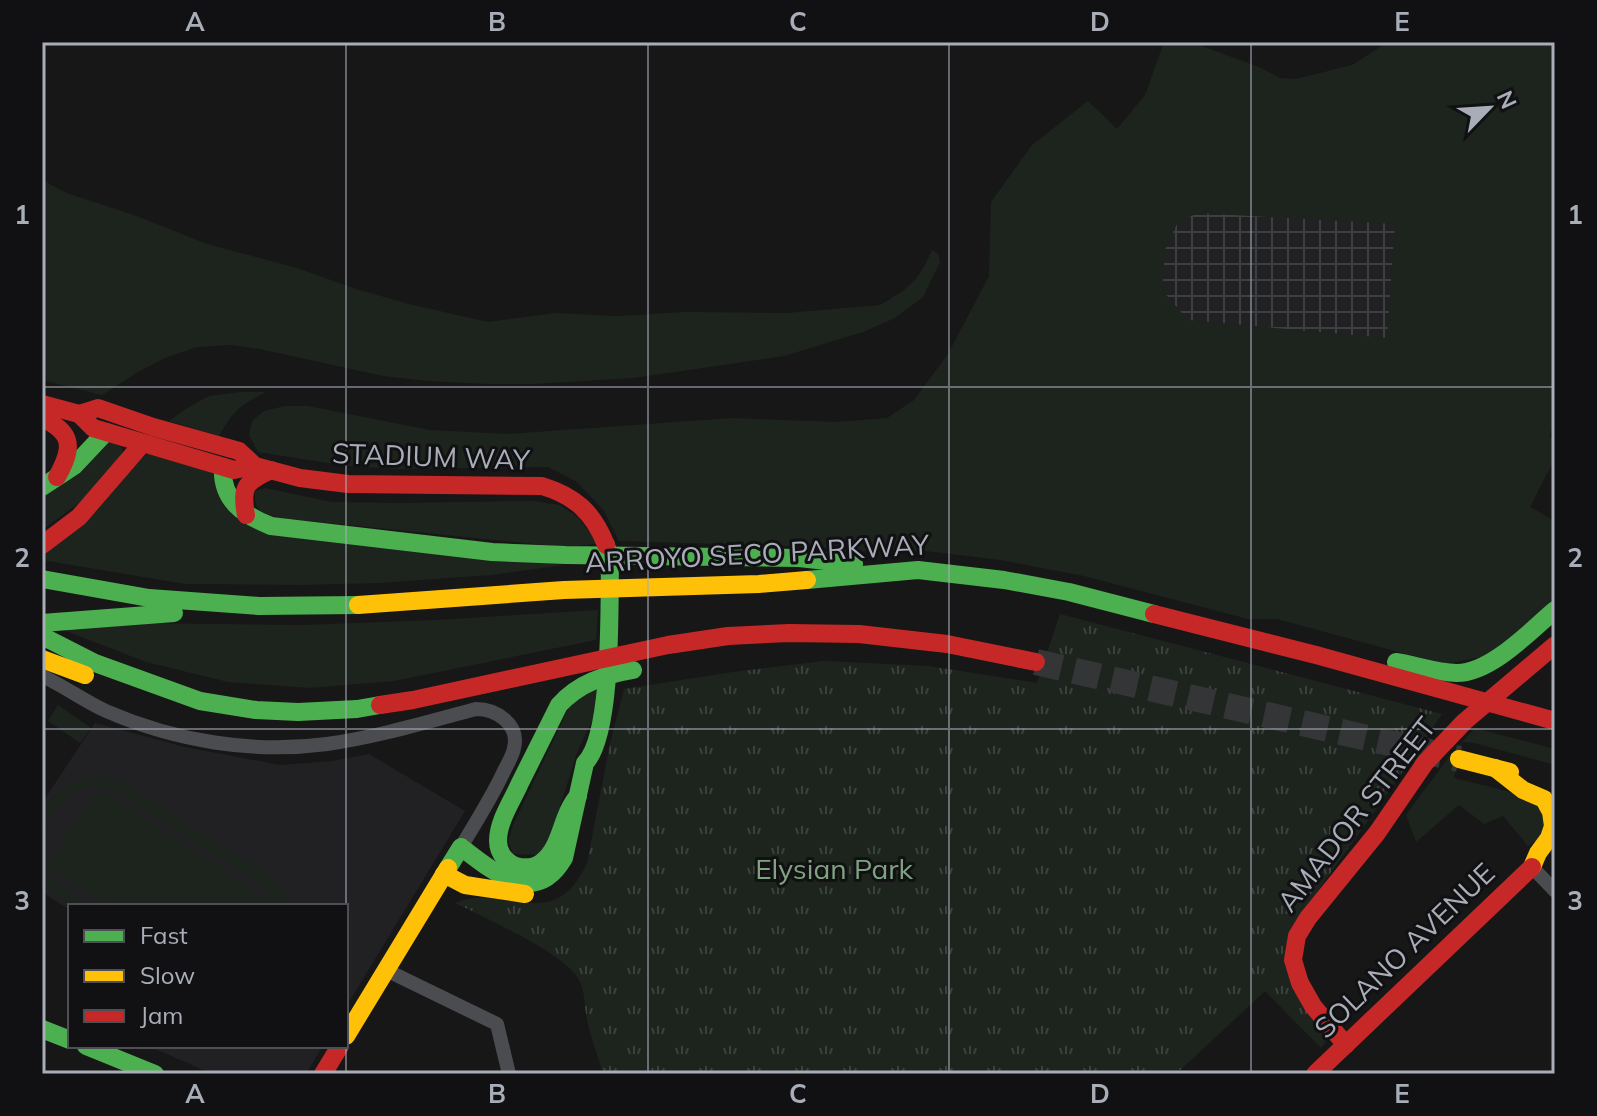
<svg xmlns="http://www.w3.org/2000/svg" width="1597" height="1116" viewBox="0 0 1597 1116" font-family="Mulish,sans-serif">
<style>
.built{fill:#212123}
.industrial{fill:url(#industrial-grid)}
.green{fill:#1d241e;fill-rule:evenodd}
.park{fill:url(#park-tufts)}
.lines{fill:none;stroke-linecap:round;stroke-linejoin:round}
.highway-tunnel{stroke:#343537;stroke-width:26;stroke-dasharray:26 13;stroke-linecap:butt}
.street{stroke:#4b4c50;stroke-width:14}
.fast{stroke:#4caf50;stroke-width:18}
.slow{stroke:#ffc107;stroke-width:18}
.jam{stroke:#c62828;stroke-width:18}
.grid{fill:none;stroke:#a8adb8;stroke-width:2;stroke-opacity:0.55}
.labels{text-anchor:middle;dominant-baseline:central;stroke-width:6;stroke-linejoin:round;paint-order:stroke}
.street-label{font-size:28px;fill:#a8adb8;stroke:#111113}
.park-label{font-size:28px;fill:#7fa381;stroke:#111113}
.neatline{fill:none;stroke:#a8adb8;stroke-width:3}
.grid-label{font-size:26px;text-anchor:middle;font-weight:bold;fill:#a8adb8}
</style>
<defs>
<pattern id="industrial-grid" width="8" height="8" patternUnits="userSpaceOnUse" patternTransform="scale(2)"><rect width="8" height="8" fill="#212123"/><path d="M0 4h8M4 0v8" fill="none" stroke="#3e3f41"/></pattern>
<pattern id="park-tufts" width="24" height="20" patternUnits="userSpaceOnUse" patternTransform="scale(2)"><rect width="24" height="20" fill="#1d241e"/><path d="M3 7l-1-3M5 7V3M7 7l1-3M15 17l-1-3M17 17v-4M19 17l1-3" fill="none" stroke="#3b413d"/></pattern>
</defs>
<rect width="100%" height="100%" fill="#171717"/>
<g class="built">
<path d="M95 723 185 747 280 765 332 761 369 754 465 811 346 1007V906H70V910L42 892V803Z"/>
<path d="M148 1046H323L306 1074H213Z"/>
</g>
<path class="industrial" d="M1123 156 1399 177 1384 384 1107 363Z"/>
<g class="green">
<path d="M1164 42H1191L1259 67 1280 78 1296 79 1352 65 1388 42H1555V422L1549 436 1555 440V458L1530 507 1555 521V608L1499 654 1443 664 1277 619H1248L1084 576 1000 560 926 551H834L820 547 619 541 604 511 577 482 548 467 397 469 347 466 258 452 249 435 252 421 264 411 285 406H308L430 430 508 434 732 418 837 422 887 418 914 400 948 354 989 276 991 202 1032 145 1088 101 1117 129 1145 95ZM1198 213 1395 224 1387 338 1188 320 1162 290 1165 250 1178 222Z"/>
<path d="M42 177 49 184 69 194 134 215 207 244 297 268 356 289 409 304 488 322 556 313 616 316 686 312 787 313 880 305 903 291 916 279 925 265 932 250 938 254 940 262 923 297 895 318 863 332 784 356 634 378 534 384H488L427 381 383 376 260 349 231 345 197 347 165 358 138 372 102 395 42 380Z"/>
<path d="M241 392H266C239 406 234 410 219 436L169 421 184 410 209 396Z"/>
<path d="M109 441H119L123 452 90 495 42 530V497Z"/>
<path d="M148 453 213 472 239 522 564 565 491 575 380 583 300 585 185 584 42 560V557Z"/>
<path d="M265 488 332 502 398 503 533 501 560 505 579 518 597 544 564 547 279 518C261 512 254 512 255 491Z"/>
<path d="M598 610 596 640 394 681 309 688 228 682 146 662 61 629 139 623 302 625 435 620Z"/>
<path d="M597 686 596 713 578 750 556 819 543 855 513 854 508 841 513 825 572 701Z"/>
<path d="M58 705 91 728 80 743 48 721Z"/>
<path d="M1475 728 1555 749V765L1474 743 1462 742 1454 778 1523 795 1538 801 1547 834 1528 846 1503 816 1484 824 1459 805 1416 842 1406 815 1451 754Z"/>
<path d="M97 775 119 780 268 874C279 883 285 892 289 906H275L269 893 262 885 116 792C108 789 101 786 92 787 59 791 31 840 47 869 57 886 81 896 97 906H75L42 885V811L55 794 66 786 78 779Z"/>
<path d="M97 788 271 901 268 906H109L47 866Z"/>
</g>
<path class="park" d="M1060 614 1442 714 1411 760 1292 927 1289 972 1330 1035 1321 1048 1265 991 1176 1074H603C598 1055 589 1034 586 1014 584 1001 585 989 578 978 561 951 485 918 455 903 504 882 554 937 587 863L610 744 624 689 733 672 824 661 928 666 1037 683Z"/>
<g class="lines">
<path class="highway-tunnel" d="M1036 662 1459 759"/>
<g class="street">
<path d="M42 676C64 686 84 701 106 711 175 741 253 754 327 744 377 737 427 722 476 709 496 709 520 724 514 748 513 755 508 763 504 771 492 797 476 822 461 847"/>
<path d="M1532 867 1555 891"/>
<path d="M386 970 497 1024 509 1074"/>
</g>
<g class="fast">
<path d="M223 467C221 500 243 515 271 526L492 552 565 555 799 558 854 564"/>
<path d="M42 487 74 466 106 432"/>
<path d="M42 579 149 598 259 606 358 605"/>
<path d="M807 580 918 570 1004 580 1069 592 1154 614"/>
<path d="M42 623 174 613"/>
<path d="M42 636 95 663 200 701 256 710 298 712 357 709 380 705"/>
<path d="M1396 662C1416 665 1436 673 1457 673 1491 673 1530 631 1555 610"/>
<path d="M578 796C561 815 562 846 543 861 537 867 529 868 520 867 508 865 498 854 498 841 498 821 512 801 520 783 533 757 546 731 559 705 579 683 604 675 633 670"/>
<path d="M448 868 461 847C492 871 535 908 564 858L585 763C613 735 609 603 610 561L606 545"/>
<path d="M42 1029 70 1040"/>
<path d="M86 1046 155 1074"/>
</g>
<g class="slow">
<path d="M358 605 564 590 759 584 807 580"/>
<path d="M42 659 85 675"/>
<path d="M1459 759 1510 772"/>
<path d="M1495 768 1523 790 1544 799 1551 812 1553 826 1549 838 1538 853 1532 867"/>
<path d="M444 874 465 885 525 894"/>
<path d="M346 1036 448 868"/>
</g>
<g class="jam">
<path d="M42 404 79 414 93 428 234 470 255 466 300 478 348 484 542 486C575 496 593 512 606 545"/>
<path d="M79 414 98 408 153 427 239 451 255 466"/>
<path d="M42 418C74 433 73 448 57 477"/>
<path d="M246 515C241 487 245 482 271 470"/>
<path d="M42 545 79 517 143 443"/>
<path d="M1154 614 1316 655 1555 721"/>
<path d="M380 705 413 700 668 645 728 636 789 633 859 634 947 644 1036 662"/>
<path d="M1346 1045 1313 1006 1300 983 1293 960 1297 936 1308 918 1377 833 1425 763 1464 722 1555 645"/>
<path d="M323 1074 340 1046"/>
<path d="M1315 1074 1532 867"/>
</g>
</g>
<path class="grid" d="M346 42V906M648 42V1074M949 42V1074M1251 42V1074M42 387H1555M42 729H1555M346 1046V1074"/>
<g class="labels">
<g class="street-label">
<text transform="translate(431 456) rotate(2)">STADIUM WAY</text>
<text transform="translate(757 553) rotate(-3)">ARROYO SECO PARKWAY</text>
<text transform="translate(1356 814) rotate(-52)">AMADOR STREET</text>
<text transform="translate(1404 950) rotate(-44)">SOLANO AVENUE</text>
</g>
<g class="park-label">
<text x="834" y="868">Elysian Park</text>
</g>
</g>
<rect width="1597" height="1116" fill="none" stroke="#111113" stroke-width="88"/>
<rect x="68" y="904" width="280" height="144" fill="#111113" stroke="#4d4f55" stroke-width="2"/>
<rect x="84" y="930" width="40" height="12" fill="#4caf50" stroke="#4d4f55" stroke-width="2"/>
<text x="140" y="944" font-size="24" fill="#a8adb8">Fast</text>
<rect x="84" y="970" width="40" height="12" fill="#ffc107" stroke="#4d4f55" stroke-width="2"/>
<text x="140" y="984" font-size="24" fill="#a8adb8">Slow</text>
<rect x="84" y="1010" width="40" height="12" fill="#c62828" stroke="#4d4f55" stroke-width="2"/>
<text x="140" y="1024" font-size="24" fill="#a8adb8">Jam</text>
<g transform="translate(1489 108) rotate(65)" stroke="#111113" stroke-width="6" paint-order="stroke">
<path d="M0-6L14 30L0 20L-14 30Z" fill="#a8adb8"/>
<text y="-12" font-size="22" font-weight="bold" text-anchor="middle" fill="#a8adb8">N</text>
</g>
<rect x="44" y="44" width="1509" height="1028" class="neatline"/>
<g class="grid-label">
<text x="195" y="31">A</text>
<text x="497" y="31">B</text>
<text x="798" y="31">C</text>
<text x="1100" y="31">D</text>
<text x="1402" y="31">E</text>
<text x="22" y="224">1</text>
<text x="1575" y="224">1</text>
<text x="22" y="567">2</text>
<text x="1575" y="567">2</text>
<text x="22" y="910">3</text>
<text x="1575" y="910">3</text>
<text x="195" y="1103">A</text>
<text x="497" y="1103">B</text>
<text x="798" y="1103">C</text>
<text x="1100" y="1103">D</text>
<text x="1402" y="1103">E</text>
</g>
</svg>
